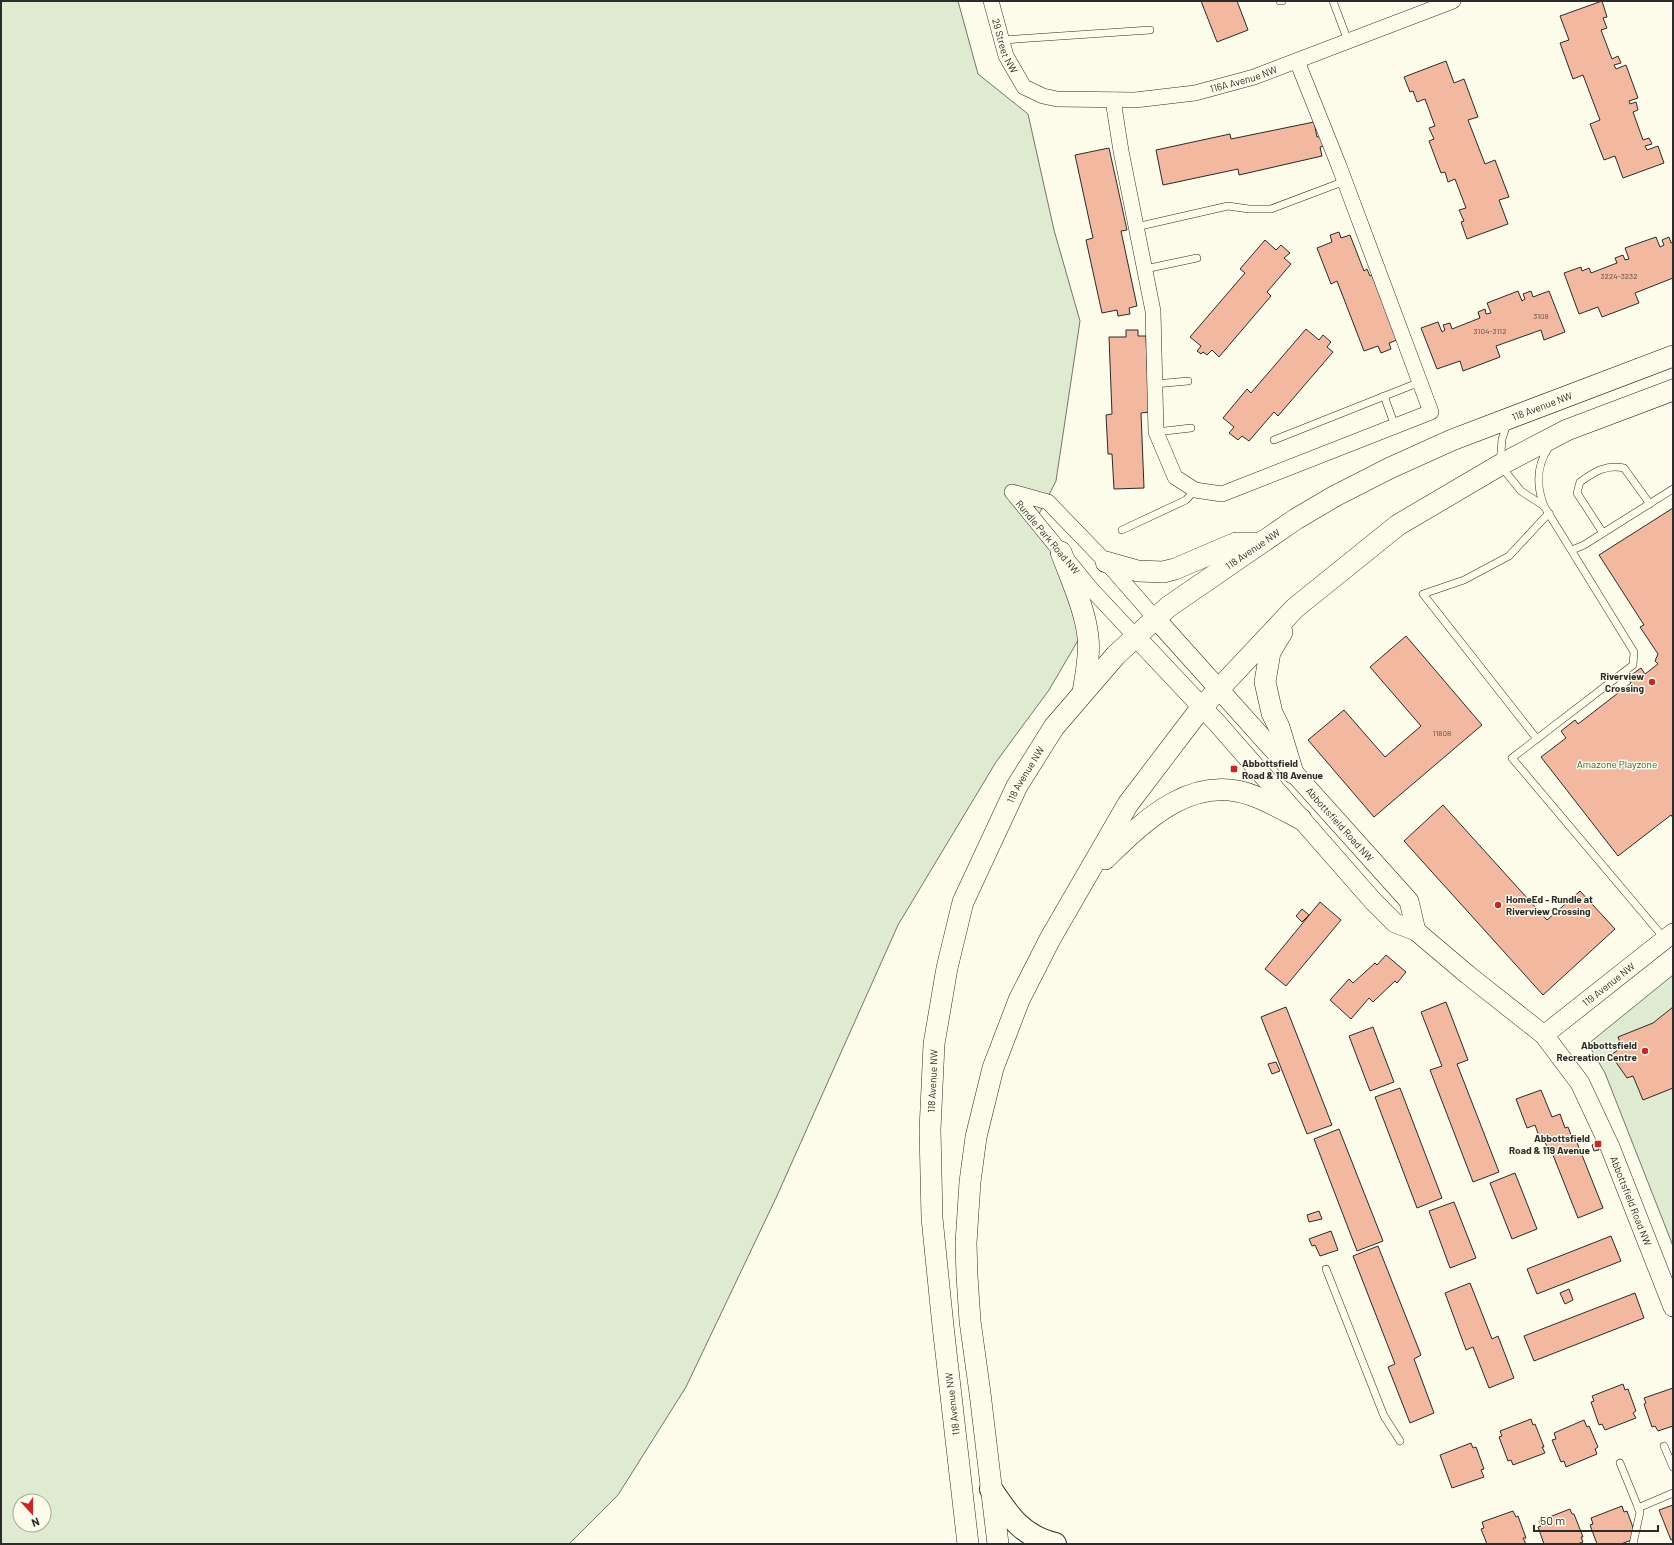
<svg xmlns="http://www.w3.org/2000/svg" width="1674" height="1545" viewBox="0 0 1674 1545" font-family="Barlow,sans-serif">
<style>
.green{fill:#deebd1;stroke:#74746e;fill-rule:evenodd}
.building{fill:#f2b8a0;stroke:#2b2b2b}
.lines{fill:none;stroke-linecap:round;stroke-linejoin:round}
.service-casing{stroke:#2b2b2b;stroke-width:8}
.minor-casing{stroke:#2b2b2b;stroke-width:16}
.tertiary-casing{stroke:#2b2b2b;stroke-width:20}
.secondary-casing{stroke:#2b2b2b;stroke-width:22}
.motorway-casing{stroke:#2b2b2b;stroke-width:24}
.service{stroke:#fdfbea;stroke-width:7}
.minor{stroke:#fdfbea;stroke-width:15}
.tertiary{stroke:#fdfbea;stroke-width:19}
.secondary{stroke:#fdfbea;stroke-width:21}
.motorway{stroke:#fdfbea;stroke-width:22}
.poi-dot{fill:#c62828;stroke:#fdfbea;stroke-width:1.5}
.labels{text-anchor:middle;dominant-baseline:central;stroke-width:3;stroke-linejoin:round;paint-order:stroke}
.number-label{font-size:8px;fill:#5d4e48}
.street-label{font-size:10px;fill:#2b2b2b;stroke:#fdfbea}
.poi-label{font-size:10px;font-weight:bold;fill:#2b2b2b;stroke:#fdfbea;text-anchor:end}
.park-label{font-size:10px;fill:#34623c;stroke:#fdfbea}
</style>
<rect width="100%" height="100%" fill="#fdfbea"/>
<g class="green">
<path d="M1 1H958L978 74 1028 114 1054 230 1080 321 1056 481 1038 516 1053 553 1080 637 1049 690 996 762 898 925 776 1198 686 1387 618 1495 569 1544H1ZM20 1501H44V1525H20Z"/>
<path d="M1673 975V1246L1605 1073 1588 1044Z"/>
</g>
<g class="building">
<path d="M1201 1H1237L1248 30 1217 42Z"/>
<path d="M1602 1 1607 17 1603 18 1607 28 1601 30 1612 59 1618 56 1621 63 1614 65 1616 69 1626 65 1638 98 1629 101 1630 104 1636 102 1638 110 1633 112 1643 140 1649 138 1652 144 1645 146 1647 150 1658 146 1664 163 1623 178 1615 156 1604 160 1590 124 1600 120 1583 75 1573 79 1560 43 1569 40 1560 16Z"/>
<path d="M1446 61 1454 83 1464 79 1478 117 1468 120 1485 164 1495 160 1509 197 1499 200 1508 224 1467 239 1461 222 1464 221 1459 210 1466 208 1455 179 1448 182 1445 172 1441 173 1429 141 1434 139 1429 128 1435 126 1425 99 1417 102 1413 91 1410 92 1404 77Z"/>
<path d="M1314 122 1317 137 1323 136 1325 146 1320 147 1322 156 1239 175 1238 169 1163 185 1156 150 1230 134 1231 139Z"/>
<path d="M1109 148 1127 230 1121 231 1137 306 1129 308 1130 314 1118 316 1117 310 1102 313 1086 240 1093 238 1075 155Z"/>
<path d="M1339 232 1341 238 1350 235 1364 271 1367 269 1370 276 1372 275 1397 340 1389 343 1391 349 1381 353 1378 346 1364 351 1337 281 1331 284 1317 248 1332 242 1330 235Z"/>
<path d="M1656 237 1660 247 1664 245 1662 240 1669 237 1671 243 1673 242V278L1635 293 1639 303 1602 317 1598 307 1579 314 1564 273 1581 267 1582 271 1589 268 1591 273 1617 263 1615 258 1623 255 1625 260 1629 259 1625 248Z"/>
<path d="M1265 240 1276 250 1281 245 1290 253 1284 258 1291 264 1267 292 1271 296 1219 357 1212 350 1207 355 1203 352 1201 354 1197 351 1201 346 1190 337 1245 273 1240 269Z"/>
<path d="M1518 291 1522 301 1525 299 1523 294 1531 291 1533 297 1549 291 1565 332 1544 340 1541 330 1496 346 1500 357 1463 371 1460 361 1437 369 1421 328 1438 322 1442 332 1445 330 1443 325 1450 323 1452 329 1480 318 1478 312 1485 309 1486 314 1491 313 1487 303Z"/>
<path d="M1306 329 1319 340 1323 335 1331 342 1327 347 1333 352 1278 416 1274 412 1249 441 1242 436 1238 440 1229 433 1234 427 1223 418 1247 389 1251 393Z"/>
<path d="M1126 330H1138V336H1146L1149 412 1141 413 1144 488 1114 489 1112 454H1108L1106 415 1112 414 1109 337H1126Z"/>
<path d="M1673 508V818L1671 815 1618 856 1541 757 1566 738 1561 731 1575 720 1578 724 1631 683 1627 678 1641 668 1645 674 1658 664 1655 661 1658 654 1640 627 1644 625 1599 555Z"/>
<path d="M1406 636 1482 725 1374 817 1308 740 1344 710 1385 757 1421 726 1370 667Z"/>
<path d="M1443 805 1547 920 1580 891 1615 929 1543 995 1404 841Z"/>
<path d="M1320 902 1341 920 1286 986 1265 969Z"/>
<path d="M1302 909 1309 915 1302 922 1296 916Z"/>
<path d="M1386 955 1406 972 1397 983 1395 981 1373 1002 1369 998 1351 1019 1330 1000 1349 979 1353 983 1375 963 1377 965Z"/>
<path d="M1446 1002 1468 1060 1457 1064 1499 1172 1473 1182 1430 1070 1442 1066 1421 1012Z"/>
<path d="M1286 1007 1332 1125 1307 1134 1261 1017Z"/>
<path d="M1673 1007V1088L1643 1100 1633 1076 1627 1078 1611 1055 1622 1047 1618 1037 1653 1023Z"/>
<path d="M1373 1027 1394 1082 1370 1091 1349 1036Z"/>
<path d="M1276 1062 1280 1071 1272 1074 1268 1064Z"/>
<path d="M1400 1088 1442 1198 1417 1208 1375 1097Z"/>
<path d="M1541 1090 1552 1117 1560 1114 1565 1128 1568 1127 1573 1140H1576L1603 1208 1578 1218 1551 1150 1549 1151 1543 1138 1540 1139 1535 1125 1527 1128 1516 1099Z"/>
<path d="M1339 1129 1383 1241 1357 1251 1314 1139Z"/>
<path d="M1596 1143 1599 1150 1594 1151 1592 1145Z"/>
<path d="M1515 1173 1537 1229 1512 1239 1490 1183Z"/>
<path d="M1454 1202 1476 1258 1450 1268 1429 1211Z"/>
<path d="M1319 1211 1322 1219 1309 1222 1307 1215Z"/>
<path d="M1331 1231 1338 1250 1320 1256 1315 1245 1312 1246 1309 1239Z"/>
<path d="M1611 1236 1621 1261 1537 1294 1527 1269Z"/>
<path d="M1378 1246 1421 1355 1414 1359 1434 1413 1410 1423 1388 1367 1395 1364 1353 1256Z"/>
<path d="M1470 1283 1492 1339 1498 1336 1514 1378 1489 1388 1473 1347 1466 1350 1445 1293Z"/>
<path d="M1569 1289 1573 1300 1565 1304 1560 1293Z"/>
<path d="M1635 1293 1644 1318 1534 1361 1524 1336Z"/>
<path d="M1623 1384 1625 1390 1628 1389 1636 1411 1633 1413 1636 1418 1605 1430 1602 1424 1599 1425 1591 1402 1594 1401 1592 1396Z"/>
<path d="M1673 1388V1426L1658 1431 1655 1426 1652 1427 1644 1404 1646 1403 1644 1398Z"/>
<path d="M1531 1419 1533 1425 1535 1424 1544 1447H1542L1545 1453 1513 1465 1511 1460 1508 1461 1499 1437 1502 1436 1500 1431Z"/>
<path d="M1584 1420 1587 1427 1589 1426 1598 1447 1595 1449 1597 1454 1566 1467 1564 1461 1561 1462 1552 1440 1556 1439 1554 1433Z"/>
<path d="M1471 1443 1473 1448 1476 1447 1484 1469 1481 1470 1484 1477 1452 1488 1440 1455Z"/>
<path d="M1673 1505V1539L1671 1540 1659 1510Z"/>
<path d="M1622 1506 1624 1512 1627 1511 1635 1533 1634 1539 1621 1544H1597L1590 1525 1593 1524 1591 1518Z"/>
<path d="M1570 1509 1572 1514H1574L1583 1537H1581L1583 1542 1577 1544H1544L1538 1527 1541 1526 1539 1521Z"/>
<path d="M1513 1511 1516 1517 1518 1516 1526 1538H1523L1526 1544H1487L1481 1529 1484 1528 1482 1522Z"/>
</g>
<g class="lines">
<defs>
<g id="service">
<path d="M1280 1H1282"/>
<path d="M1333 1 1348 41"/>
<path d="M1002 40 1150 30"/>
<path d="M1136 227 1228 206 1249 209H1271L1345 181"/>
<path d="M1145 269 1197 258"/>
<path d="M1155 384 1188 381"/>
<path d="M1384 396 1395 426"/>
<path d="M1507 424 1502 439 1500 465 1521 491 1544 506"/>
<path d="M1156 432 1191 428"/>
<path d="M1274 440 1420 382"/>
<path d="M1549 447C1536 466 1536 485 1544 506L1634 652 1633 665 1512 758 1664 938"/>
<path d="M1122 530 1186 500 1195 490"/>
<path d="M1603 533 1577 493 1580 482C1594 472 1606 464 1624 468L1650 504"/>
<path d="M1572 550 1584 545 1673 489"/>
<path d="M1537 739 1423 594 1464 580 1509 556 1549 513"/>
<path d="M1326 1269 1384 1416 1400 1441"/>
<path d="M1664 1446 1673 1467"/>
<path d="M1620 1463 1640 1512 1633 1544"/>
<path d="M1638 1508 1673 1493"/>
</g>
<g id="minor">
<path id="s1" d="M991 1 1006 56 1024 87 1043 96 1057 99 1135 100 1195 93 1254 77 1453 1"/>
<path d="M1113 100 1121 151 1153 311 1156 432 1175 477 1195 490 1222 494 1431 412 1339 166 1297 61"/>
<path d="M1136 637 1092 590 1012 492 1048 502 1106 562 1155 618"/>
</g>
<g id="tertiary">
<path id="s2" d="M1155 618 1409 901 1416 931"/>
<path id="s3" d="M1136 637 1217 723 1373 901 1395 923 1416 931 1468 975 1544 1035 1580 1083 1610 1147 1673 1307"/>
<path id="s4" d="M1544 1035 1673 933"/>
</g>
<g id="secondary">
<path d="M1061 552C1071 579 1085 609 1088 637 1090 655 1086 674 1083 692"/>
<path d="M1106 562 1138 571 1163 572 1175 569 1236 543H1260"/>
<path d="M1282 632 1270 652 1265 682 1272 713 1279 727 1293 773"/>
<path d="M1105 859C1145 820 1193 772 1254 796 1270 802 1286 811 1301 819"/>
<path id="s5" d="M968 1544 943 1326 932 1218 930 1130 934 1044 947 968 963 902 1017 786 1054 727 1116 655 1168 607 1296 519 1335 496 1390 468 1452 440 1673 356"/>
<path d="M998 1544 980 1393 970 1321 967 1276 966 1243 970 1182 976 1137 993 1068 1019 1000 1050 939 1128 804 1201 708 1295 608 1398 525 1500 465 1567 430 1673 390"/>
</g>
<path id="motorway" d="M991 1489C1009 1516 1022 1536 1055 1544"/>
</defs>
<use href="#service" class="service-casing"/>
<use href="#minor" class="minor-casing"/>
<use href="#tertiary" class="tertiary-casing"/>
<use href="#secondary" class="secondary-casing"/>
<use href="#motorway" class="motorway-casing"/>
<use href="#service" class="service"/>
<use href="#minor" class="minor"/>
<use href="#tertiary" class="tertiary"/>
<use href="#secondary" class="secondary"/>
<use href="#motorway" class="motorway"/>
</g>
<g class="poi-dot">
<circle cx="1652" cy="682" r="4"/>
<rect x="1230" y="765" width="8" height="8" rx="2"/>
<circle cx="1498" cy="905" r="4"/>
<circle cx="1645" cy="1051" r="4"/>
<rect x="1594" y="1140" width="8" height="8" rx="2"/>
</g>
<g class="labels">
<g class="number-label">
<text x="1619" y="276">3224-3232</text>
<text x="1541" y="316">3108</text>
<text x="1490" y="331">3104-3112</text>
<text x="1442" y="733">11808</text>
</g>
<g class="street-label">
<text stroke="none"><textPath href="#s1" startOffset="47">29 Street NW</textPath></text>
<text stroke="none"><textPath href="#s1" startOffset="317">116A Avenue NW</textPath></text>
<text stroke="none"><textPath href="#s5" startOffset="1437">118 Avenue NW</textPath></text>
<text transform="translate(1048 537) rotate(50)">Rundle Park Road NW</text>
<text stroke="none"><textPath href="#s5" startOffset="1113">118 Avenue NW</textPath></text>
<text stroke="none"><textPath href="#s5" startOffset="789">118 Avenue NW</textPath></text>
<text stroke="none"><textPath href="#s2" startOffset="277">Abbottsfield Road NW</textPath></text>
<text stroke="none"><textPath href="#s4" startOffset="82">119 Avenue NW</textPath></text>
<text stroke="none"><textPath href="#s5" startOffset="465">118 Avenue NW</textPath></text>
<text stroke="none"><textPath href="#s3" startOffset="762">Abbottsfield Road NW</textPath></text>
<text transform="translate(952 1404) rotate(-97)">118 Avenue NW</text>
</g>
<g class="poi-label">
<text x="1644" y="676">Riverview<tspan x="1644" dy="12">Crossing</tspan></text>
<text x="1242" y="763" text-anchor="start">Abbottsfield<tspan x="1242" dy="12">Road &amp; 118 Avenue</tspan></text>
<text x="1506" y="899" text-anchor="start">HomeEd - Rundle at<tspan x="1506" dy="12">Riverview Crossing</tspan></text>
<text x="1637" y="1045">Abbottsfield<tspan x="1637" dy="12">Recreation Centre</tspan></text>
<text x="1590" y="1138">Abbottsfield<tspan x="1590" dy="12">Road &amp; 119 Avenue</tspan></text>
</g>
<g class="park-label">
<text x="1617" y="764">Amazone Playzone</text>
</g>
</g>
<rect width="1674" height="1545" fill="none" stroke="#2b2b2b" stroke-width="4"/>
<g transform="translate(32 1513) rotate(159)"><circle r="19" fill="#fdfbea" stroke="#a9a89e"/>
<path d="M0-3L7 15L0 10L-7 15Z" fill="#c62828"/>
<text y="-6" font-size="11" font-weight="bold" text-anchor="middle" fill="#2b2b2b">N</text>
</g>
<path d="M1534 1525v6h124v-6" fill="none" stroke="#2b2b2b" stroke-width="2"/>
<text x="1540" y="1525" font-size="12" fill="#2b2b2b" stroke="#fdfbea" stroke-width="3" paint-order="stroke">50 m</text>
</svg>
